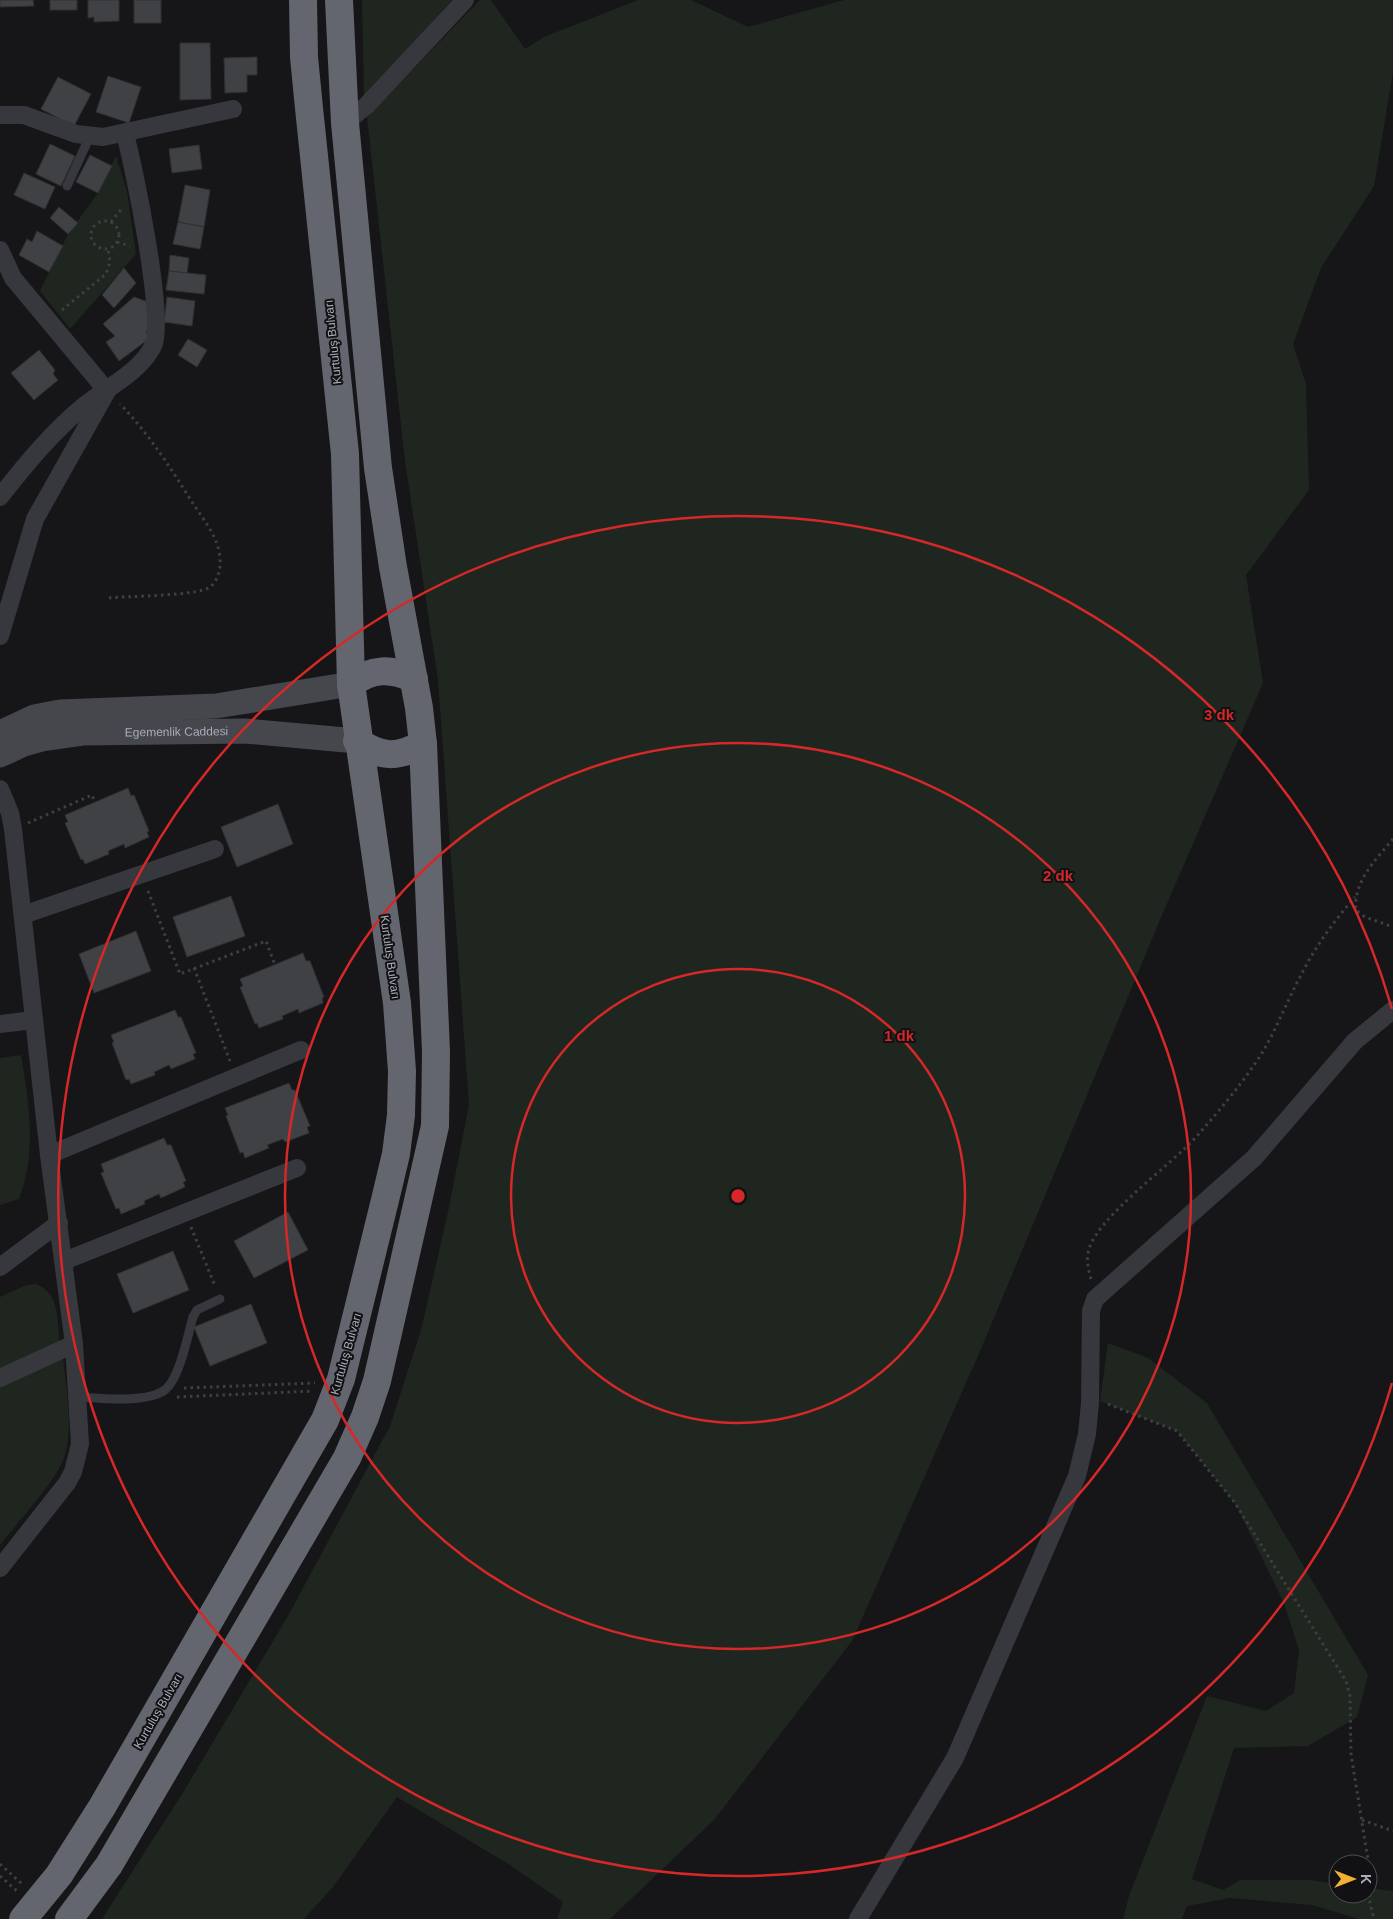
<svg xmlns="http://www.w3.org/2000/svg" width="1393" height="1919" viewBox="0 0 1393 1919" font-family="Arial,sans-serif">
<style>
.green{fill:#1e261f}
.building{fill:#404145;stroke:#303034}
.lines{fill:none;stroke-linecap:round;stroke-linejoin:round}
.path{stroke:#3d3f44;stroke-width:3;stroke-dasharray:2.5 4;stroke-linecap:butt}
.lane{stroke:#37383d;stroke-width:9}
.street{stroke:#37383d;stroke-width:18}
.secondary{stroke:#45474d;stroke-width:25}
.highway{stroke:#63666e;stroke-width:28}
.ring{fill:none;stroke:#d62828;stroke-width:2.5}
.labels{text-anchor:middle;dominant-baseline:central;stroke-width:4;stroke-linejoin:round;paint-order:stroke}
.street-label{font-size:12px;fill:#a8adb8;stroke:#111113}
.centre{fill:#d62828;stroke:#111113;stroke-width:2.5}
.ring-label{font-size:15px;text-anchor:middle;font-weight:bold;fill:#d62828;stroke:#111113;stroke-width:4;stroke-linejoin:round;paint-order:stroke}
</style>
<rect width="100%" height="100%" fill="#161618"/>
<g class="green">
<path d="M362 0H452L364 97Z"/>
<path d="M480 0H491L525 49 544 37 638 0H691L748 27 844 0H1393V72L1374 186 1321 268 1293 344 1306 384 1309 490 1246 575 1263 683 1165 908 981 1349 852 1641 714 1820 610 1919H557L563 1902 510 1865 397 1797 333 1887 304 1919H102L184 1791 288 1616 390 1426 421 1330 448 1212 469 1105 438 680 405 461 367 117Z"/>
<path d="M116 156 127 191 136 254 70 329 40 291 68 234 98 193Z"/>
<path d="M21 1055C29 1102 37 1153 19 1199L0 1205V1058Z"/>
<path d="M36 1284C60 1293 57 1321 60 1343L0 1370V1297L24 1286Z"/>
<path d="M1108 1343 1148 1358 1207 1403 1368 1675 1357 1717 1308 1746 1234 1748 1192 1879 1223 1890 1240 1880H1310L1338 1884V1894H1368V1888L1393 1891V1919H1359L1312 1905 1230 1898 1187 1906 1182 1919H1123L1129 1896 1207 1696 1266 1711 1294 1693 1299 1650 1284 1603 1235 1503 1177 1431 1100 1401Z"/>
<path d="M63 1358C66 1389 74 1428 64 1458 56 1481 16 1524 0 1545V1386Z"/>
</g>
<g class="building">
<path d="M0 0H33L34 6 0 7Z"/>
<rect x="50" y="0" width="27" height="10"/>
<path d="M88 0H119V21L94 22V17L88 18Z"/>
<rect x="134" y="0" width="27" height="23"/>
<path d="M180 43H210L211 99 180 100Z"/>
<path d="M257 57V75H247V92L225 93 224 58Z"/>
<path d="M108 76 141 87 129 123 96 112Z"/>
<path d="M58 77 91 94 74 126 41 109Z"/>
<path d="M50 144 75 156 61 186 36 174Z"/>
<path d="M199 145 202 169 172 173 169 149Z"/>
<path d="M90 155 112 166 98 193 76 182Z"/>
<path d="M24 173 55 187 45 209 14 195Z"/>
<path d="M185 185 210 190 204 227 178 222Z"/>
<path d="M59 207 78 223 68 234 50 218Z"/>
<path d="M178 222 204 227 200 249 173 244Z"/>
<path d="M37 231 63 246 49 272 19 255 27 239 32 242Z"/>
<path d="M170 255 189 258 187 273 169 271Z"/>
<path d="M124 268 136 283 114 308 102 295Z"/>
<path d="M169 271 206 275 204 294 166 290Z"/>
<path d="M134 297 148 302 152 326 146 331 150 338 119 361 106 342 115 336 103 324Z"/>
<path d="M167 297 195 301 192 326 164 322Z"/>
<path d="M188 339 207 350 197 367 178 355Z"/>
<path d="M39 350 55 370 53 374 58 380 34 400 11 373Z"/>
<path d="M128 788 131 796 134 795 149 831 147 832 149 837 125 848 124 844 108 851 109 854 85 864 83 859 81 860 65 823 68 822 65 815Z"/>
<path d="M278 804 293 844 237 867 221 827Z"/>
<path d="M231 896 245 936 187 957 173 917Z"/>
<path d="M136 931 151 971 94 993 79 954Z"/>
<path d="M303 953 306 961H310L324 997 322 998 323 1003 299 1013 298 1009 282 1016 283 1019 259 1028 257 1023 255 1024 240 987 243 986 240 979Z"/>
<path d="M175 1010 178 1017H181L196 1053 193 1054 195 1059 171 1069 169 1065 154 1072 155 1075 131 1084 129 1079 126 1080 112 1043 114 1042 111 1035Z"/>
<path d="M289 1083 292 1090H295L310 1126 307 1127 309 1133 285 1142 283 1139 267 1145 269 1148 245 1158 243 1152 240 1153 226 1116 228 1115 225 1108Z"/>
<path d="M164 1138 167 1145H171L186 1181 183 1182 185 1187 161 1198 159 1194 144 1201 145 1204 121 1214 119 1208 116 1209 101 1173 104 1172 101 1164Z"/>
<path d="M288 1212 308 1250 254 1278 234 1241Z"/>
<path d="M173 1251 189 1290 133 1313 117 1274Z"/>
<path d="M251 1304 267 1343 210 1366 194 1327Z"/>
</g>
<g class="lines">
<g class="path">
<circle cx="105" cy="235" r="14"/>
<path d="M111 222 123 207"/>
<path d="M117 242 130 246"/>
<path d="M62 310 106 274 110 262 108 248"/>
<path d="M109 598C127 596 199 596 210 587 222 577 222 558 217 544 212 529 200 515 192 502 170 467 149 434 120 404"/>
<path d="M28 823 92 795 95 802"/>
<path d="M1393 839C1376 859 1353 882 1356 910L1365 917 1393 927"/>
<path d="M148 891 180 974 266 941 275 965"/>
<path d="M194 968 230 1061"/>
<path d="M191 1227 215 1286"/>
<path d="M1091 1279C1088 1269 1086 1259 1089 1249 1099 1216 1171 1165 1196 1137 1219 1111 1243 1083 1262 1053 1277 1028 1287 1001 1301 975 1315 947 1334 921 1355 897"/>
<path d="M184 1388 315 1383"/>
<path d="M177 1397 313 1391"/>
<path d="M1108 1404 1177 1431 1235 1503 1346 1681 1350 1696 1351 1754 1368 1860 1370 1903 1374 1919"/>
<path d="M1362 1820 1393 1831"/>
<path d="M0 1864 22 1884"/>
<path d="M0 1876 18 1892"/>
</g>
<g class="lane">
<path d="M67 186 90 136"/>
<path d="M78 1397C100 1398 148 1404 166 1389 180 1377 188 1334 193 1317L197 1310 220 1299"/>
</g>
<g class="street">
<path d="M0 115H24L76 134 103 137 233 109"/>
<path d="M345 123 367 105 465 0"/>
<path d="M0 250 13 278 107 391 35 519 0 636"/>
<path d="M0 497C25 465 53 431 85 405 107 388 140 372 153 346 166 322 134 167 125 134"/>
<path d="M0 789 10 813 13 829 49 1155 74 1344 80 1444 73 1472 67 1483 0 1568"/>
<path d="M23 915 215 849"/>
<path d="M0 1024 34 1020"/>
<path d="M49 1155 301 1050"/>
<path d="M64 1261 297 1168"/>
<path d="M0 1267 59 1223"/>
<path d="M0 1378 74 1344"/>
<path d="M858 1919 955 1758 1077 1476 1087 1434 1090 1403 1091 1311 1095 1299 1254 1158 1355 1041 1393 1010"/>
</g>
<g class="secondary">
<path d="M0 733 34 717 60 712 216 706 351 684"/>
<path id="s1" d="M0 755 24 744 42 739 84 733 245 731 357 741"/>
</g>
<g class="highway">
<path d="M351 684C372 668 391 668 414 679"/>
<path d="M357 741C382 758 397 758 423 744"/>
<path d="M23 1919 59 1875 102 1807 325 1420 341 1379 386 1196 396 1154 401 1115 402 1071 397 1003 351 684 345 454 309 108 304 57 303 0"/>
<path d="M69 1919 109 1865 347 1458 365 1417 377 1381 435 1126 436 1052 423 744 419 708 393 567 378 468 345 123 339 0"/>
</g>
</g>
<g class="ring">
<circle cx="738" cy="1196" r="227"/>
<circle cx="738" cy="1196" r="453"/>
<path d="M1392 1383A680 680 0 1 1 1392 1009"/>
</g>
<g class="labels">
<g class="street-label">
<text transform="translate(333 342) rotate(-96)">Kurtuluş Bulvarı</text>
<text stroke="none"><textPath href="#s1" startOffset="180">Egemenlik Caddesi</textPath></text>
<text transform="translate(390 957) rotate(82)">Kurtuluş Bulvarı</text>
<text transform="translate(346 1354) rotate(-74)">Kurtuluş Bulvarı</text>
<text transform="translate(158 1711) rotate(-60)">Kurtuluş Bulvarı</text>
</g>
</g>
<circle cx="738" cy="1196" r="8" class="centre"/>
<g class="ring-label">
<text x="1219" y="720">3 dk</text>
<text x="1058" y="881">2 dk</text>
<text x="899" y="1041">1 dk</text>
</g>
<g transform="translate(1353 1879) rotate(90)"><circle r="24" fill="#111113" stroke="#4d4f55"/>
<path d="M0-4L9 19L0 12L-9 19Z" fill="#f2b134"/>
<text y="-8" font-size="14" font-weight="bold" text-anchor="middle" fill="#a8adb8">K</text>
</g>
</svg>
